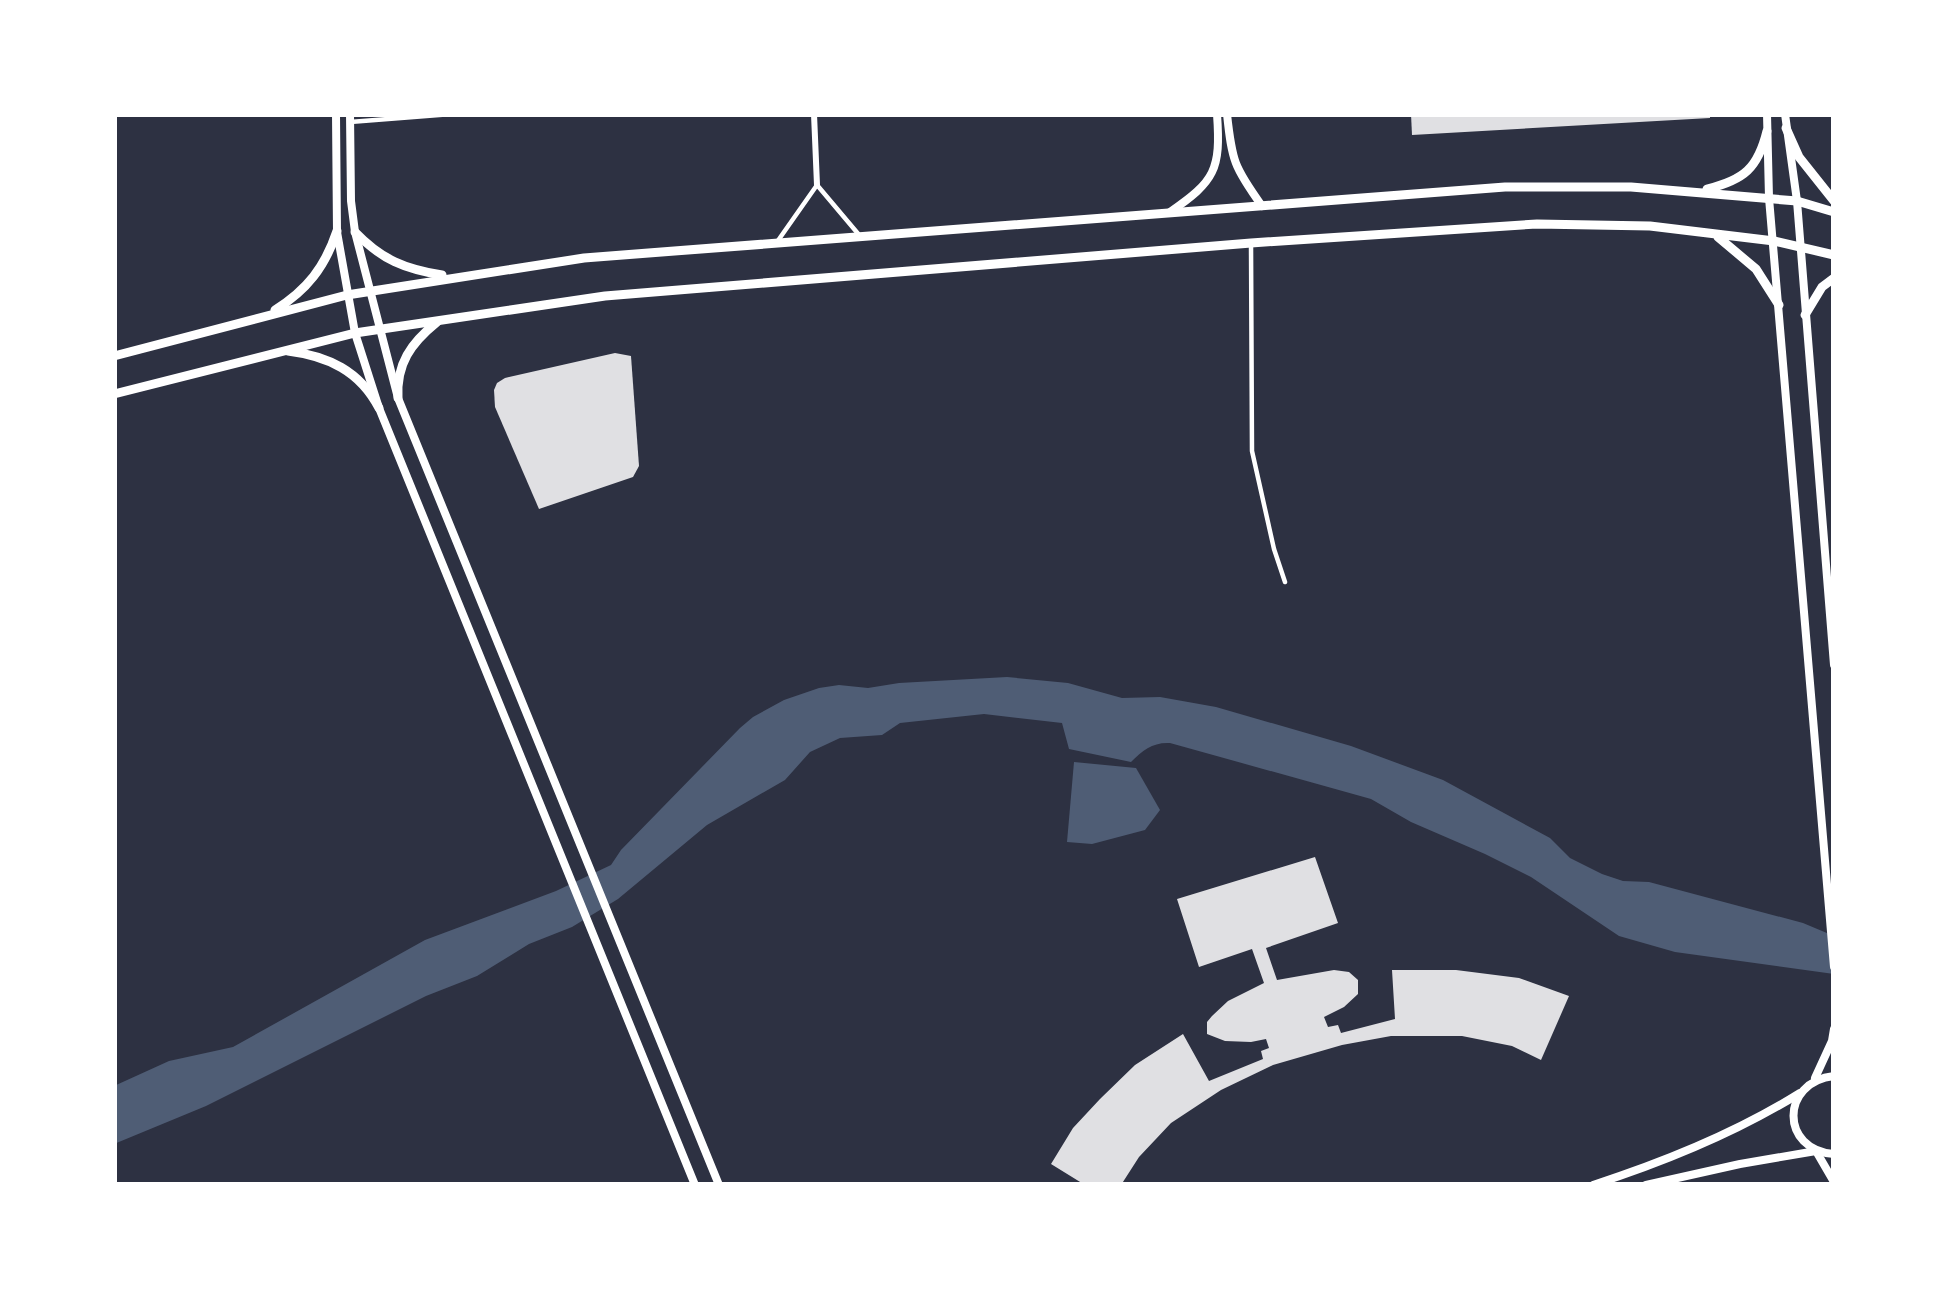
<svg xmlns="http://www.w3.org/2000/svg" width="1948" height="1299" viewBox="0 0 1948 1299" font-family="'Golos Text',sans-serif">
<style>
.water{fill:#4f5d75}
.building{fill:#e0e0e3}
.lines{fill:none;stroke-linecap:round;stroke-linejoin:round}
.minor{stroke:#fff;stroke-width:4.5}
.tertiary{stroke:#fff;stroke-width:6}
.secondary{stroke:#fff;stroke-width:8}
.primary{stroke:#fff;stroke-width:9}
</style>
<rect width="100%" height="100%" fill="#2d3142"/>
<g class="water">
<path d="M1007 677 1068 683 1122 698 1160 697 1216 707 1351 746 1443 780 1550 838 1570 858 1602 874 1623 881 1649 882 1803 923 1834 936V974L1675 952 1619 936 1531 877 1485 854 1411 822 1371 799 1170 743C1153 742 1143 750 1131 762L1069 749 1062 723 984 714 900 723 882 735 840 738 810 752 785 780 707 825 618 899 572 927 529 944 477 976 426 996 206 1106 114 1144V1086L169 1061 233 1047 425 940 556 891 611 865 621 850 740 728 753 717 784 700 819 688 839 685 868 688 899 683Z"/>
<path d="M1074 762 1136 768 1160 810 1145 830 1092 844 1067 842Z"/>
</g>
<g class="building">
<path d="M1411 114H1710V118L1412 135Z"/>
<path d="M615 353 631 356 639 466 633 477 539 509 495 407 494 390 497 383 505 378Z"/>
<path d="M1315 857 1338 923 1266 948 1277 980 1334 970 1349 972 1358 980V994L1344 1007 1324 1017 1328 1027 1338 1025 1341 1033 1395 1019 1392 970H1456L1519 978 1569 996 1541 1060 1512 1046 1462 1036H1391L1342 1045 1273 1065 1221 1090 1171 1123 1139 1157 1121 1185H1085L1051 1164 1073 1128 1100 1099 1135 1065 1183 1034 1209 1081 1263 1059 1261 1051 1269 1048 1266 1039 1251 1042 1225 1041 1207 1034V1022L1212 1016 1228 1001 1264 983 1252 949 1199 967 1177 899Z"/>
</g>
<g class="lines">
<g class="minor">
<path d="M350 122 452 114"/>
<path d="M777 242 817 185 860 236"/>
<path d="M1251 243 1252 451 1274 549 1285 582"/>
</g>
<path class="tertiary" d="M814 114 817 185"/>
<g class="secondary">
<path d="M336 114 337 232 355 333 379 408 695 1185"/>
<path d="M350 114 351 201 355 232 398 398 719 1185"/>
<path d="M1227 114C1232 161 1234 167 1262 206"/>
<path d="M1767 114 1769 198 1834 967"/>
<path d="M1785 114 1797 201 1834 665"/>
<path d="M1170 212C1215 181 1221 170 1217 114"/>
<path d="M1834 1076C1780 1082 1780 1150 1834 1154"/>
<path d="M1815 1078 1832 1041 1834 1029"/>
<path d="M1593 1185C1664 1162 1736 1133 1800 1093"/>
<path d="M1646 1185 1740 1164 1816 1151 1834 1182"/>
</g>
<g class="primary">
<path d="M1786 128 1799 157 1834 201"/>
<path d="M1707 189C1744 180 1758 168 1767 131"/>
<path d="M355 232C382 260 405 269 442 275"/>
<path d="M1718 237 1756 269 1779 305"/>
<path d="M275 310C307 290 325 267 337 231"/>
<path d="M1805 315 1822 287 1834 278"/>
<path d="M288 351C328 356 360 371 379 408"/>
<path d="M114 356 347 295 584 258 1505 187H1631L1797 201 1834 212"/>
<path d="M114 394 355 333 605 296 1251 243 1537 224 1650 226 1774 241 1834 255"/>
<path d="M398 398C396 364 411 343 437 322"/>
</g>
</g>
<rect width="1948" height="1299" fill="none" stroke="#ffffff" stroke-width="234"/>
</svg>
